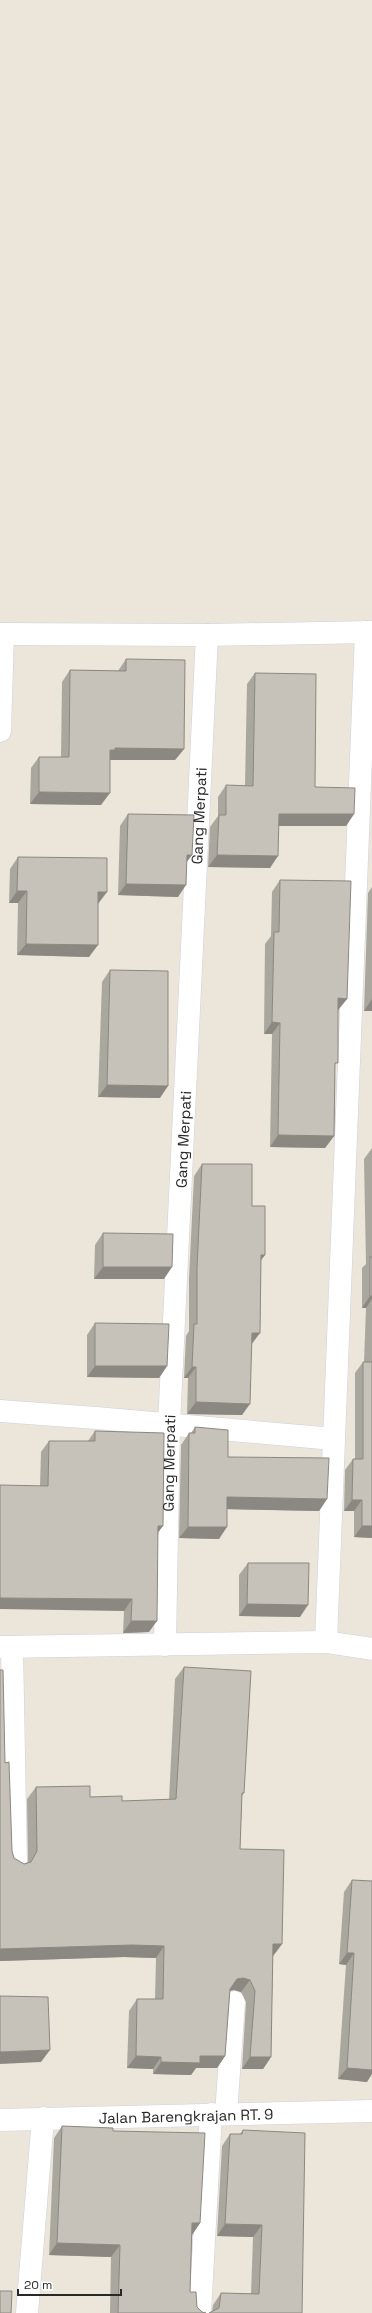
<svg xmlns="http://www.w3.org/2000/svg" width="372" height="2313" viewBox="0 0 372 2313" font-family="'Space Grotesk',sans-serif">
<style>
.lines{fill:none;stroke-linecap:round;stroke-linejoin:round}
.minor-casing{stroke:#cecfe1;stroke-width:23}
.minor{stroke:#fff;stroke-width:22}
.wall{fill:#aaa79f}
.shaded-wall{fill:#8b8882}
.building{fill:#c6c2b9;stroke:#8b8882}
.labels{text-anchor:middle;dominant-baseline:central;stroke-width:3.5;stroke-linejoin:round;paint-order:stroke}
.street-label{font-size:15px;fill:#282828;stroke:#fff}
</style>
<rect width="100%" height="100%" fill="#ebe6d9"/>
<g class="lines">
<defs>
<g id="minor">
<path d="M0 634 207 635 372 632"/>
<path d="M0 731 3 634"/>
<path d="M0 1411 96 1418 334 1439"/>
<path d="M326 1642 366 632"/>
<path id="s1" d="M165 1645 169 1425 207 635"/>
<path d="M0 1647 326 1642 372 1649"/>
<path d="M12 1647 16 1863"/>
<path d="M226 2114 234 2002"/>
<path id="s2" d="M0 2120 372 2111"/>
<path d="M27 2313 43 2118"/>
<path d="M200 2313 211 2114"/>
</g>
</defs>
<use href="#minor" class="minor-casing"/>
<use href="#minor" class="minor"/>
</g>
<g class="wall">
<path d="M126 659 184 749 175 760H110L101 805 30 804 31 768 39 757H61L62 682 70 670 118 671Z"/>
<path d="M255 673 315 787 354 814 346 826H278L270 868 208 867 210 827 218 816V797L226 785 245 786 247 684Z"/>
<path d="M128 814 192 855 186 862 178 897 118 895 120 826Z"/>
<path d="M18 857 98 904 89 957 17 955 18 903H9L10 869Z"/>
<path d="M280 880 347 999 338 1010 335 1067 334 1136 325 1148 270 1147 272 1034H264L265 944 271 936 272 892Z"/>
<path d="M372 887V1011H364L368 893Z"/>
<path d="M110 970 160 1098 98 1097 102 982Z"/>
<path d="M372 1148V1538L354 1537V1511H344L345 1470 353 1459H355V1373L363 1362H364L366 1308H362V1268L366 1264 364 1159Z"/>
<path d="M202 1164 252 1206 261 1261 260 1333 252 1344 242 1415 187 1414 188 1378H184L186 1336 189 1331V1279L194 1176Z"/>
<path d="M103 1233 164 1279H94L95 1245Z"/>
<path d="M95 1323 167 1366 159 1378 87 1377V1335Z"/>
<path d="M195 1427 228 1457 327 1499 319 1511 227 1509 219 1539 179 1538 181 1445 189 1433H191Z"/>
<path d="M95 1431 158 1532 149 1632 123 1633 124 1611 40 1486 41 1452 49 1441H88Z"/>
<path d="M248 1563 300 1617 239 1616V1575Z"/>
<path d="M184 1667 244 1793 242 1796 240 1849 282 1944 273 1956 271 2057 263 2069H242L246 2002 241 1992 234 1990 230 1991 225 2056 217 2068H196L191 2075 153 2074V2069L127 2068 129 2011 137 1999H155L156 1958 124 1957 0 1961 5 1763 12 1851 14 1858 24 1864 28 1862 27 1799 36 1787 90 1797 122 1801 169 1800 175 1679Z"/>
<path d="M352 1880 367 2082 338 2079 346 1965 339 1964 344 1892Z"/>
<path d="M62 2126 113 2131 200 2223 192 2235 190 2292 197 2307 202 2312 206 2313H110L111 2257 49 2255 54 2138Z"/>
<path d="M243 2130 302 2313 212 2312 213 2305 221 2293 251 2294 253 2237 217 2236 222 2146 230 2134H240Z"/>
</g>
<g class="shaded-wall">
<path d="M115 748 184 749 175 760H108L110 750Z"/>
<path d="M39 792 110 793 101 805 30 804Z"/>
<path d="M279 814H354L346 826H270Z"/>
<path d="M187 855H192L183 867Z"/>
<path d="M217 855 278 856 270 868 208 867Z"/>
<path d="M126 884 186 885 178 897 118 895Z"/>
<path d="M17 891H27L18 903H9Z"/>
<path d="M98 892H107L98 904Z"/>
<path d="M26 944 98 945 89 957 17 955Z"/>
<path d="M338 998 347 999 338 1010Z"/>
<path d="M372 999V1011H364Z"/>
<path d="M272 1022 280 1023 272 1034H264Z"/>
<path d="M107 1085 168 1086 160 1098 98 1097Z"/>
<path d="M278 1135 334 1136 325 1148 270 1147Z"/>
<path d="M261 1255H265L256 1267Z"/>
<path d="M103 1267H172L164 1279H94Z"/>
<path d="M370 1296H372V1299L366 1308H362Z"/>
<path d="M252 1333H260L251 1344Z"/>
<path d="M95 1366H167L159 1378 87 1377Z"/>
<path d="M192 1367H196L188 1378H184Z"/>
<path d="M196 1402 250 1404 242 1415 187 1414Z"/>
<path d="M227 1497 327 1499 319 1511 219 1509Z"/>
<path d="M352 1500H362L354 1511H344Z"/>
<path d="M158 1526H163L154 1538Z"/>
<path d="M362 1526H372V1538L354 1537Z"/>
<path d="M188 1527H227L219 1539 179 1538Z"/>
<path d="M0 1598 132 1599 124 1611 0 1609Z"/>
<path d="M247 1604 308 1605 300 1617 239 1616Z"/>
<path d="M131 1621H157L149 1632 123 1633Z"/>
<path d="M273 1944H282L273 1956H265Z"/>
<path d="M132 1945 164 1946 156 1958 124 1957 0 1961V1949Z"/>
<path d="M347 1953H354L346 1965 339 1964Z"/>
<path d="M243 1978 250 1980 241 1992 234 1990 228 1991 237 1979Z"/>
<path d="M50 2050 41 2062 0 2064V2052Z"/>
<path d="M136 2056 161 2057 153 2069 127 2068Z"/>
<path d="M200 2056H225L217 2068H196L191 2075 153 2074 161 2062Z"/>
<path d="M250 2057H271L263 2069H242Z"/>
<path d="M372 2067V2074L367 2082 338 2079 347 2068Z"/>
<path d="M192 2223H200L192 2235Z"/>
<path d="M225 2224 262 2225 253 2237 217 2236Z"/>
<path d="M57 2243 120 2245 111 2257 49 2255Z"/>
</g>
<g class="building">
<path d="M126 659 185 660 184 749 115 748V750H110V793L39 792V757H69L70 670 126 671Z"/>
<path d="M255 673 316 674 315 787 355 788 354 814H279L278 856 217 855 219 815H226V785L253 786Z"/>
<path d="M128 814 194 815 192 855H187L186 885 126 884Z"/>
<path d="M18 857 107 858V892H98V945L26 944 27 891H17Z"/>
<path d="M280 880 351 881 347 999 338 998V1063H335L334 1136 278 1135 280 1023 272 1022 274 932H279Z"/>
<path d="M110 970 168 971V1086L107 1085Z"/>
<path d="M202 1164H252V1206H265V1255H261L260 1333H252L250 1404 196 1402V1367H192L194 1324H197V1267Z"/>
<path d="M103 1233 173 1234 172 1267H103Z"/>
<rect x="370" y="1257" width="2" height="39"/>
<path d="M95 1323 169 1324 167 1366H95Z"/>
<path d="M363 1362H372V1526H362V1500H352L353 1459H363Z"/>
<path d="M195 1427 228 1430V1457L329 1458 327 1499 227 1497V1527H188L189 1433H195Z"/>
<path d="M95 1431 164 1433 163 1526H158L157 1621H131L132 1599 0 1598V1485L48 1486 49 1441H95Z"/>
<path d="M248 1563H309L308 1605 247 1604Z"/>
<path d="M184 1667 251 1671 244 1793H242L240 1849 284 1850 282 1944H273L271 2057H250L255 1991 250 1980 243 1978 237 1979 230 1989 225 2056H200V2063L161 2062V2057L136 2056 137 1999H163L164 1946 132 1945 0 1949V1670H3L5 1763 9 1762 12 1851 14 1858 24 1864 31 1862 37 1851 36 1787 90 1786V1797L122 1796V1801L176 1799Z"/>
<path d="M352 1880 372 1881V2070L347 2068 354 1953H347Z"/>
<path d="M0 1996 48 1997 50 2050 0 2052Z"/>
<path d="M62 2126 113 2128V2131L205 2133 200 2223H192L190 2292H196L197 2307 202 2312 206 2313H118L120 2245 57 2243Z"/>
<path d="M243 2130 305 2133 302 2313H209L219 2308 221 2293 259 2294 262 2225 225 2224 230 2134H242Z"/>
<path d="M0 2291H12L11 2313H0Z"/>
</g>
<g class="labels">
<g class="street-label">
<text stroke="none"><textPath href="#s1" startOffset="830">Gang Merpati</textPath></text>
<text stroke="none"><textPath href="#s1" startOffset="506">Gang Merpati</textPath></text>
<text stroke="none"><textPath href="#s1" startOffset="182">Gang Merpati</textPath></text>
<text stroke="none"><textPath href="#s2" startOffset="186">Jalan Barengkrajan RT. 9</textPath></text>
</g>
</g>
<path d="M18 2289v6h103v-6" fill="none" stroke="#282828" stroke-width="2"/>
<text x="24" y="2289" font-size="12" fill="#282828" stroke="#ffffff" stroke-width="3" paint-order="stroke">20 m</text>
</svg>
